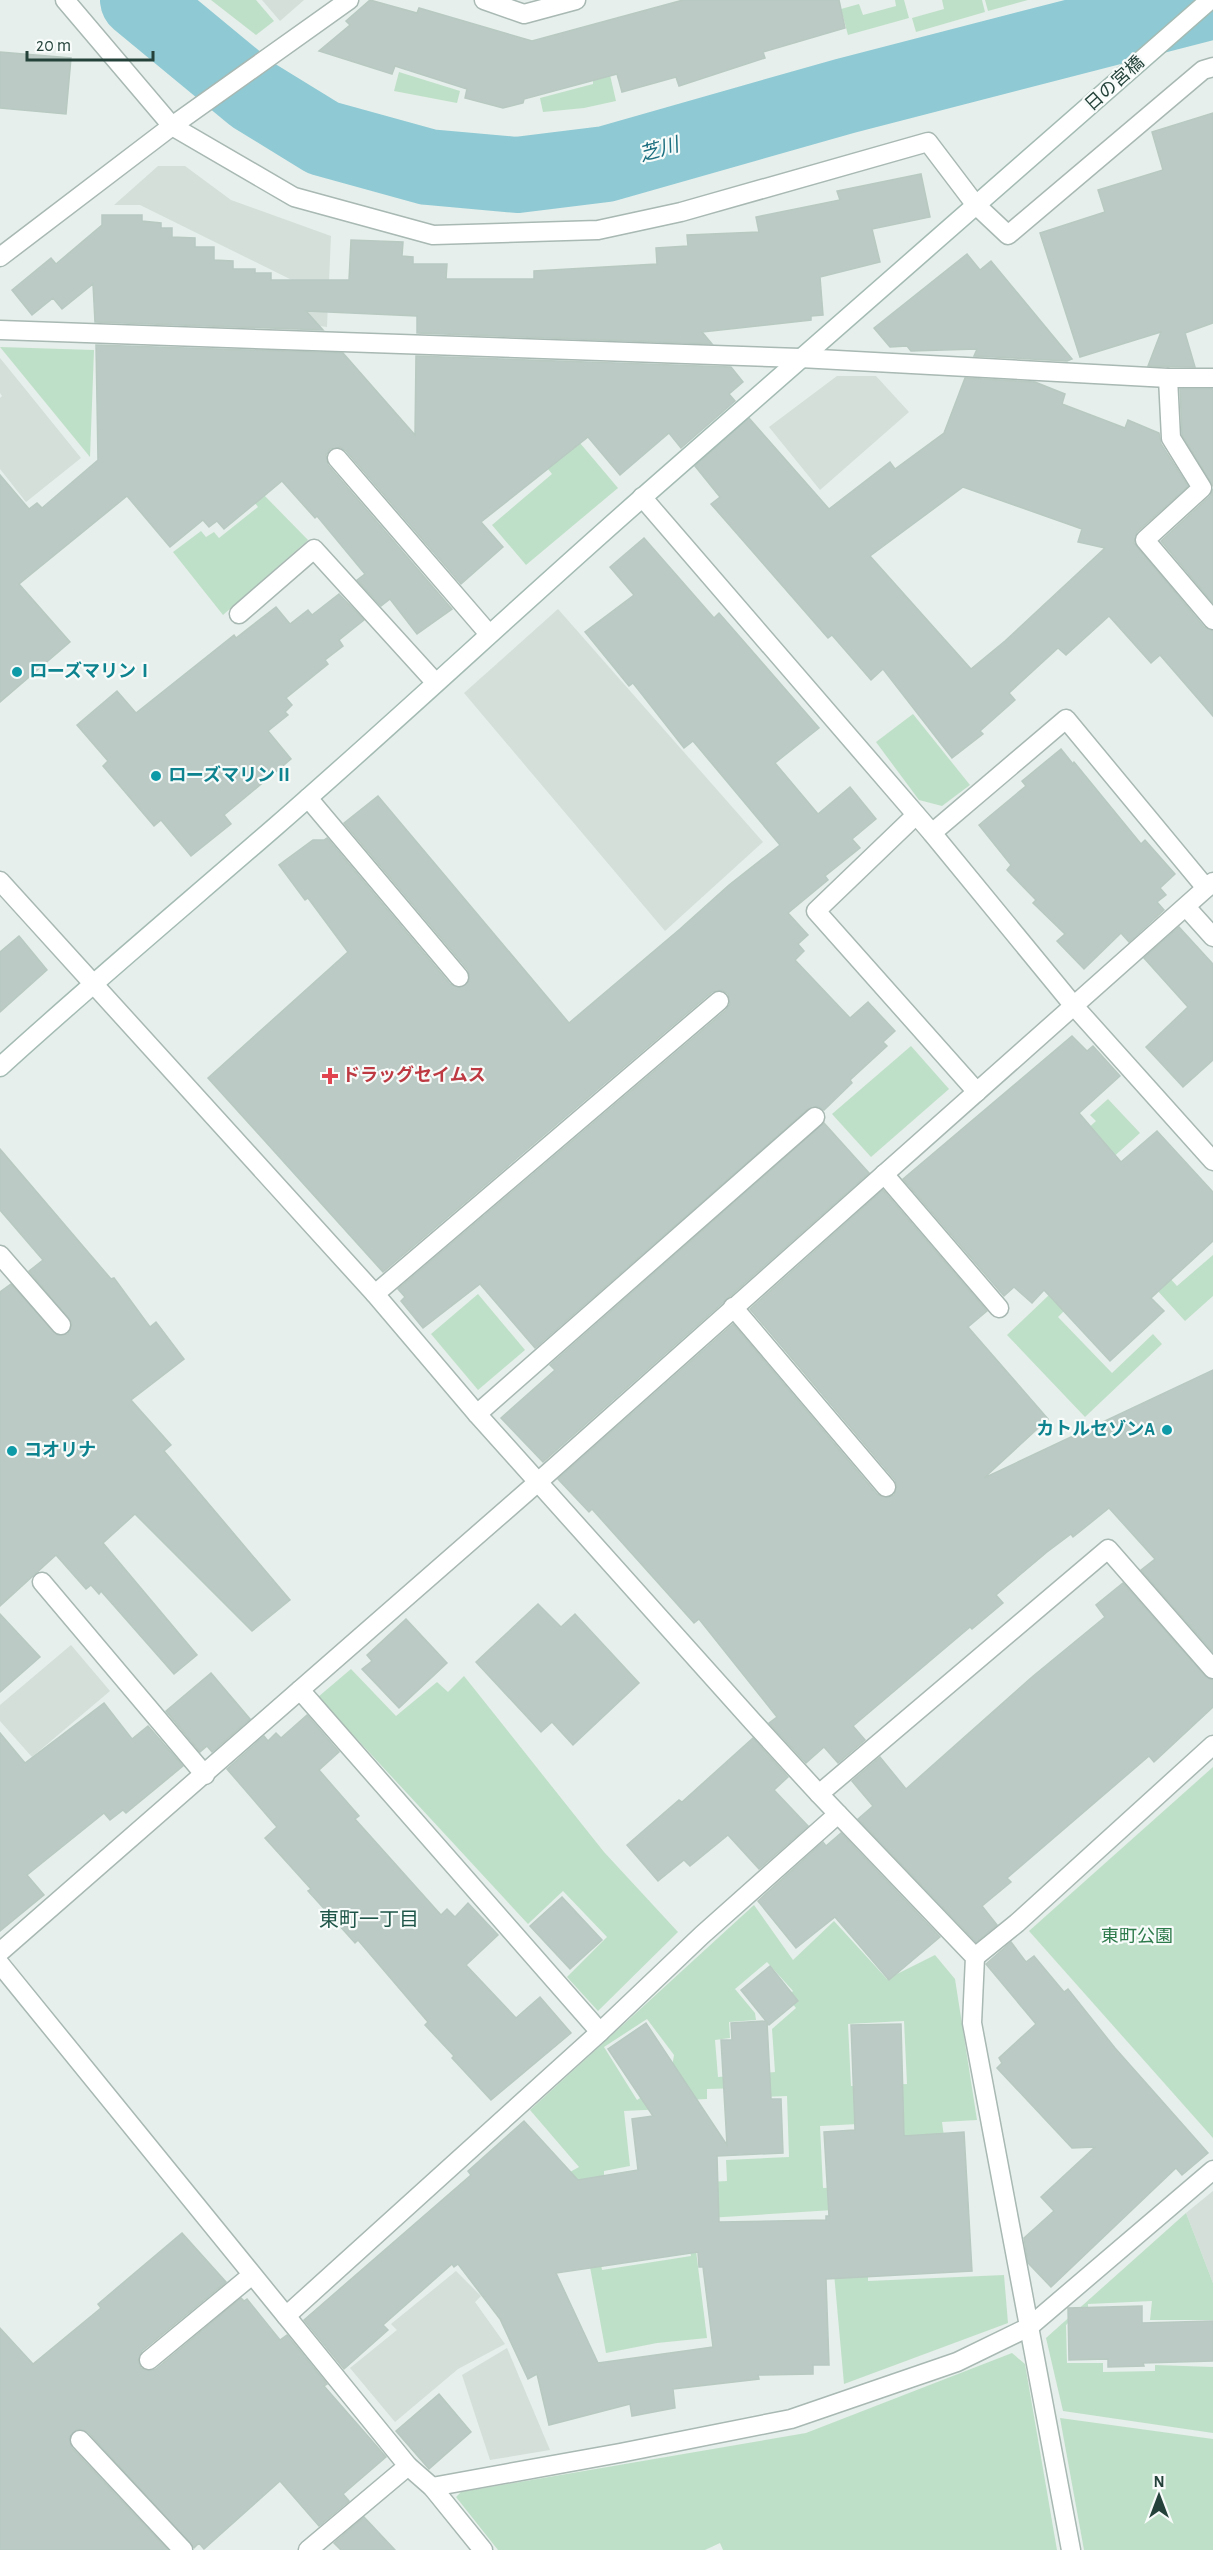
<svg xmlns="http://www.w3.org/2000/svg" width="1213" height="2550" viewBox="0 0 1213 2550" font-family="'Alegreya Sans','Noto Sans JP',sans-serif">
<style>
.built{fill:#d4dfda}
.green{fill:#bfe0c8;fill-rule:evenodd}
.lines{fill:none;stroke-linecap:round;stroke-linejoin:round}
.river{stroke:#8ec9d4;stroke-width:76}
.building{fill:#bbcac4;stroke:#b8c9c2;stroke-width:1.5;fill-rule:evenodd}
.lane-casing{stroke:#a8b8b2;stroke-width:21}
.street-casing{stroke:#a8b8b2;stroke-width:21}
.secondary-casing{stroke:#a4bbb3;stroke-width:21}
.lane{stroke:#fff;stroke-width:18}
.street{stroke:#fff;stroke-width:18}
.secondary{stroke:#fff;stroke-width:18}
.culture-dot{fill:#0f9aa8;stroke:#f7fbf9;stroke-width:2}
.health-dot{fill:#e0444e;stroke:#f7fbf9;stroke-width:2}
.labels{text-anchor:middle;dominant-baseline:central;stroke-width:4.5;stroke-linejoin:round;paint-order:stroke}
.street-label{font-size:18px;fill:#24423a;stroke:#f7fbf9}
.culture-label{font-size:18px;font-weight:bold;fill:#0d838f;stroke:#f7fbf9;text-anchor:start}
.health-label{font-size:18px;font-weight:bold;fill:#be3a42;stroke:#f7fbf9;text-anchor:start}
.park-label{font-size:18px;fill:#2d7a4b;stroke:#f7fbf9}
.water-label{font-size:20px;font-style:italic;fill:#1c6f80;stroke:#f7fbf9}
.neighbourhood-label{font-size:20px;fill:#1f5548;stroke:#f7fbf9}
</style>
<rect width="100%" height="100%" fill="#e6efeb"/>
<g class="built">
<path d="M262 0H304L280 21Z"/>
<path d="M158 166H185L231 200 331 236 327 327 306 324V287L140 205H114Z"/>
<path d="M0 358 81 458 26 502 0 469V398L2 396 0 393Z"/>
<path d="M837 376H876L909 412 820 490 769 427Z"/>
<path d="M558 609 763 842 665 931 464 693Z"/>
<path d="M71 1645 110 1691 32 1757 0 1721V1705Z"/>
<path d="M1213 2191V2283L1186 2213Z"/>
<path d="M456 2271 481 2296 475 2302 505 2344 458 2369 395 2422 350 2368 397 2330 391 2324Z"/>
<path d="M507 2348 550 2450 490 2460 462 2375Z"/>
</g>
<g class="green">
<path d="M211 0H256L274 21 256 35Z"/>
<path d="M895 0H904L909 18 848 35 841 9 859 4 863 15 896 6Z"/>
<path d="M942 0H982L985 12 916 32 912 18 944 9Z"/>
<path d="M985 0H1028L988 11Z"/>
<path d="M399 72 460 91 457 103 394 91Z"/>
<path d="M610 75 616 101 584 108 543 112 540 98 593 84V80Z"/>
<path d="M0 347 94 350 90 457Z"/>
<path d="M553 411 618 488 526 565 492 525 552 474 522 437Z"/>
<path d="M261 492 308 540 223 615 173 552 201 531 206 537 214 532 219 538 258 507 252 499Z"/>
<path d="M913 714 970 785 942 806 919 800 876 742Z"/>
<path d="M911 1046 949 1089 871 1157 832 1114Z"/>
<path d="M1108 1099 1140 1133 1080 1187 1054 1160 1096 1121 1090 1115Z"/>
<path d="M1213 1255V1296L1185 1321 1137 1268 1150 1256 1177 1286Z"/>
<path d="M1071 1274 1086 1289 1058 1317 1112 1373 1153 1334 1162 1344 1085 1417 1007 1335Z"/>
<path d="M478 1294 525 1350 478 1390 431 1334Z"/>
<path d="M351 1669 396 1716 437 1682 448 1692 464 1676 604 1852 678 1932 598 2011 567 1977 607 1937 563 1891 528 1924 318 1697Z"/>
<path d="M1213 1767V2138L1029 1931Z"/>
<path d="M754 1905 793 1960 834 1921 887 1979 935 1955 955 1979 977 2120 942 2122 947 2159 960 2202 692 2219 707 2338 657 2343 606 2353 577 2197 561 2177 579 2167 530 2110ZM767 1962 793 1991 787 1997 796 2008 772 2029 775 2072 718 2077 715 2040 730 2038 729 2022 756 2020 755 2013 735 1989ZM647 2019 674 2055 670 2079 637 2100 604 2047ZM904 2021 907 2084 851 2086 848 2024ZM742 2088V2098L787 2096 789 2157 726 2160 727 2181 689 2183 686 2100 707 2099V2089ZM666 2109 691 2256 602 2270 586 2179 604 2177V2171L630 2166 624 2111ZM896 2122 850 2187 823 2188 820 2126Z"/>
<path d="M1186 2213 1213 2283V2320H1150L1152 2301 1088 2304V2319L1071 2320 1066 2325 1067 2363H1103V2372L1155 2371V2365L1213 2367V2433L1063 2411 1046 2338Z"/>
<path d="M868 2268V2281L1004 2275 1008 2323 844 2384 834 2273Z"/>
<path d="M1012 2353 1025 2364 1057 2550H723L720 2543 705 2550H498L456 2497 461 2492 806 2433Z"/>
<path d="M1060 2418 1213 2439V2550H1084Z"/>
</g>
<g class="lines">
<path class="river" d="M138 0 253 95 323 138 428 167 517 175 606 164 845 96 1213 1"/>
</g>
<g class="building">
<path d="M370 0 417 13 419 8 532 41 683 0H839L845 28 763 52 765 58 679 86 676 77 622 92 617 74 524 99 523 103 503 108 465 98 467 89 395 66 392 74 319 51 350 25 346 21Z"/>
<path d="M0 52 71 58 66 114 0 108Z"/>
<path d="M1213 113V323L1185 333 1195 367 1148 366 1161 332 1080 357 1040 233 1105 212 1098 190 1163 170 1152 132Z"/>
<path d="M921 174 930 217 872 229 880 262 820 277 823 315 811 316V320L702 332 712 344 417 333V316L306 311 323 330 95 322 93 284 62 309 53 298 32 315 12 290 51 258 56 264 102 225V215H142V221L161 223V228H172V237L195 238V247H214V260L233 261V269H255V273H271V280H349L351 240 403 242 402 256 413 257V264H447L446 279H534V271L657 264 656 248 688 246 687 235 759 232 756 217 840 200 837 191Z"/>
<path d="M967 254 980 270 991 261 1072 359 1067 361 974 356 977 349 911 351 907 346 890 347 874 328Z"/>
<path d="M96 345 343 353 415 435 416 356 731 367 743 382 729 394 735 401 681 448 669 433 620 475 588 437 481 522 503 547 461 584 346 451 340 447 330 449 326 455 328 465 452 609 417 634 390 599 381 606 357 580 365 574 317 516 315 518 282 481 224 529 217 521 209 527 203 520 170 547 127 496 19 584 70 642 0 702V475L29 509 37 503 42 508 98 460Z"/>
<path d="M965 378 1035 382 1065 394 1062 404 1125 428 1128 420 1159 433 1161 444 1188 486 1137 532 1134 543 1204 627 1213 631V716L1160 655 1151 663 1109 616 1066 655 1058 648 1009 693 1015 700 980 731 983 734 952 758 883 669 871 680 832 635 828 638 711 504 720 497 695 466 749 418 829 509 890 462 895 469 944 433ZM963 487 1082 529 1078 542 1105 548 1005 641 971 669 870 556Z"/>
<path d="M1180 389H1213V486L1182 435Z"/>
<path d="M1213 489V603L1161 541 1210 496Z"/>
<path d="M644 538 714 618 719 613 819 728 775 763 818 814 850 787 876 819 852 839 860 848 825 876 828 880 788 913 808 935 798 944 804 951 795 960 850 1018 868 1002 895 1031 883 1042 887 1046 850 1080 852 1083 824 1110 818 1106 808 1109 535 1348 480 1284 423 1328 401 1301 405 1297 398 1289 726 1010 730 1004 728 994 722 990 712 992 383 1272 208 1078 348 952 308 898 305 900 279 865 313 840H324L327 838 450 984 460 988 469 981 468 970 344 823 378 796 569 1023 680 929 729 885 780 845 693 741 684 748 633 683 629 686 585 632 634 595 610 567Z"/>
<path d="M339 594 364 620 339 640 343 646 325 660 328 664 286 698 292 705 285 712 288 715 268 731 291 759 224 815 231 824 191 856 161 820 154 826 103 766 108 761 77 725 117 691 136 713 234 635 236 638 276 607 290 624 308 610 312 615Z"/>
<path d="M1061 749 1073 764 1074 762 1141 844 1145 840 1175 874 1160 888 1166 895 1157 902 1164 910 1129 942 1121 933 1084 969 1057 941 1065 934 1033 903 1036 900 1007 870 1011 865 979 825 1026 786 1022 781Z"/>
<path d="M1179 927 1213 964V1060L1183 1087 1146 1047 1188 1007 1144 958Z"/>
<path d="M19 936 47 970 0 1012V952Z"/>
<path d="M1072 1036 1087 1051 1093 1046 1120 1076 1079 1113 1121 1162 1157 1131 1213 1192V1241L1151 1298 1164 1311 1110 1361 1044 1290 1032 1303 1014 1287 1004 1296 903 1179Z"/>
<path d="M824 1123 869 1173 543 1462 501 1418 555 1370 550 1365Z"/>
<path d="M0 1149 111 1279 114 1278 150 1327 156 1322 184 1359 131 1400 171 1445 164 1451 290 1600 252 1631 135 1514 103 1543 197 1655 174 1674 101 1591 99 1594 91 1585 86 1589 56 1555 0 1606V1292L11 1284 57 1335 68 1334 72 1323 29 1271 43 1260 0 1210Z"/>
<path d="M883 1190 987 1311 968 1327 1048 1419 984 1478 1213 1370V1652L1141 1570 1155 1559 1109 1508 1073 1537 1071 1534 1047 1552 996 1595 1003 1603 972 1629 970 1627 853 1726 865 1740 838 1763 824 1747 806 1763 769 1723 777 1717 699 1619 694 1623 592 1509 589 1512 558 1479 733 1324 877 1494 887 1498 894 1495 897 1486 895 1480 750 1309Z"/>
<path d="M1123 1583 1205 1676 1213 1680V1707L1154 1762 1149 1756 1007 1878 1011 1882 982 1906 997 1925 976 1942 858 1819 873 1806 852 1781 880 1757 906 1789 1032 1677 1105 1617 1096 1605Z"/>
<path d="M538 1604 561 1627 575 1614 639 1683 573 1745 552 1722 541 1732 476 1662Z"/>
<path d="M0 1614 40 1657 0 1692Z"/>
<path d="M406 1619 447 1663 399 1708 362 1669 372 1661 367 1655Z"/>
<path d="M211 1673 250 1719 212 1752 207 1746 200 1752 166 1711Z"/>
<path d="M104 1703 132 1739 148 1726 183 1766 126 1813 123 1810 110 1820 104 1813 27 1875 44 1895 0 1931V1733L25 1763Z"/>
<path d="M307 1715 339 1752 319 1770 359 1816 355 1819 441 1915 447 1909 455 1917 468 1903 498 1935 466 1965 516 2018 540 1997 571 2033 491 2100 452 2058 454 2056 425 2025 428 2022 358 1940 355 1943 308 1891 311 1889 265 1838 277 1827 227 1769 264 1736 268 1741 276 1733 281 1738Z"/>
<path d="M753 1738 788 1777 774 1790 808 1826 759 1869 728 1835 690 1866 684 1860 658 1881 627 1845 679 1800 682 1802Z"/>
<path d="M841 1833 940 1937 889 1980 835 1917 796 1948 758 1901 823 1842 826 1846Z"/>
<path d="M562 1897 602 1940 570 1969 530 1926Z"/>
<path d="M1011 1942 1026 1962 1034 1956 1064 1992 1068 1989 1115 2048 1208 2153 1182 2175 1176 2168 1051 2287 1028 2263 1024 2238 1054 2211 1041 2197 1095 2147 1072 2148 997 2068 1002 2063 999 2058 1036 2024 986 1964Z"/>
<path d="M770 1966 798 2001 769 2025 767 2022 771 2099H781L783 2153 717 2156 719 2222 826 2220V2216H829L824 2132 855 2130 851 2025 901 2024 904 2136 964 2132 972 2271 826 2279 829 2365H813V2374L758 2375 759 2379 673 2389 675 2408 632 2416 630 2404 549 2425 537 2374 528 2379 500 2319 458 2264 454 2267 452 2264 383 2325 388 2330 344 2369 304 2320 471 2175 468 2171 524 2121 578 2180 638 2170 632 2119 653 2116 608 2049 646 2023 727 2145 721 2040H732L731 2023 766 2021 741 1990ZM698 2252 699 2267H703L713 2347 598 2363 556 2273Z"/>
<path d="M182 2233 226 2282 142 2351 138 2361 141 2368 150 2371 156 2369 241 2298 244 2301 247 2299 280 2340 287 2335 327 2384 324 2386 386 2457 343 2494 349 2501 319 2526 280 2481 204 2549 199 2543 194 2548 88 2432 77 2429 69 2437 72 2448 168 2550H0V2328L33 2364 101 2308 98 2304Z"/>
<path d="M1142 2306V2323L1213 2321V2361L1143 2363 1144 2366 1108 2367V2359L1069 2360 1068 2308Z"/>
<path d="M439 2394 471 2432 429 2469 396 2431Z"/>
<path d="M364 2517 395 2550H341L334 2543Z"/>
</g>
<g class="lines">
<defs>
<g id="lane">
<path d="M1168 378 1171 438 1202 488 1145 540 1213 620"/>
<path d="M337 458 489 634"/>
<path d="M239 614 314 549 435 682"/>
<path d="M308 798 459 977"/>
<path d="M916 815 816 911 977 1092"/>
<path d="M932 833 1066 719 1206 888"/>
<path d="M1186 907 1213 937"/>
<path d="M884 1174 999 1308"/>
<path d="M0 1255 61 1325"/>
<path d="M375 1294 719 1001"/>
<path d="M733 1307 886 1487"/>
<path d="M477 1414 815 1117"/>
<path d="M42 1582 205 1775"/>
<path d="M300 1690 600 2032"/>
<path d="M286 2316 600 2032 702 1935 838 1814"/>
<path d="M149 2360 252 2275"/>
<path d="M80 2440 183 2550"/>
<path d="M408 2466 432 2487 483 2550"/>
<path d="M432 2487 620 2453 791 2419 957 2362 1029 2327"/>
</g>
<g id="street">
<path d="M65 0 172 126 294 197 433 235 598 230 681 212 928 142 975 204 1008 235 1203 70 1213 67"/>
<path d="M484 0 524 14 576 0"/>
<path d="M0 257 172 126 349 0"/>
<path d="M0 330 800 358 1168 378H1213"/>
<path d="M642 497 932 833 1074 1006 1213 1161"/>
<path d="M0 881 375 1294 477 1414 753 1722 819 1794 975 1957 972 2023 1071 2550"/>
<path d="M819 1794 1108 1549 1213 1669"/>
<path d="M0 1952 538 1482 1213 882"/>
<path d="M975 1957 1017 1923 1213 1745"/>
<path d="M0 1964 408 2466 308 2550"/>
<path d="M1029 2327 1213 2170"/>
</g>
<path id="secondary" d="M0 1067C90 985 183 907 275 827 399 719 519 606 643 497 831 330 1022 167 1210 0"/>
</defs>
<use href="#lane" class="lane-casing"/>
<use href="#street" class="street-casing"/>
<use href="#secondary" class="secondary-casing"/>
<use href="#lane" class="lane"/>
<use href="#street" class="street"/>
<use href="#secondary" class="secondary"/>
</g>
<g class="culture-dot">
<circle cx="17" cy="672" r="6"/>
<circle cx="156" cy="776" r="6"/>
<circle cx="1167" cy="1430" r="6"/>
<circle cx="12" cy="1451" r="6"/>
</g>
<path class="health-dot" d="M327 1067h6v6h6v6h-6v6h-6v-6h-6v-6h6z"/>
<g class="labels">
<g class="street-label">
<text transform="translate(1115 84) rotate(-42)">日の宮橋</text>
</g>
<g class="culture-label">
<text x="29" y="672">ローズマリンⅠ</text>
<text x="168" y="776">ローズマリンⅡ</text>
<text x="1155" y="1430" text-anchor="end">カトルセゾンA</text>
<text x="24" y="1451">コオリナ</text>
</g>
<g class="health-label">
<text x="342" y="1076">ドラッグセイムス</text>
</g>
<g class="park-label">
<text x="1137" y="1937">東町公園</text>
</g>
<g class="water-label">
<text transform="translate(659 150) rotate(-16)">芝川</text>
</g>
<g class="neighbourhood-label">
<text x="369" y="1920">東町一丁目</text>
</g>
</g>
<g transform="translate(1159 2496)" stroke="#f7fbf9" stroke-width="4.5" paint-order="stroke">
<path d="M0-4.5L10 22L0 15L-10 22Z" fill="#24423a"/>
<text y="-9" font-size="16" font-weight="bold" text-anchor="middle" fill="#24423a">N</text>
</g>
<path d="M27 51v9h126v-9" fill="none" stroke="#24423a" stroke-width="3"/>
<text x="36" y="51" font-size="18" fill="#24423a" stroke="#f7fbf9" stroke-width="4.5" paint-order="stroke">20 m</text>
</svg>
